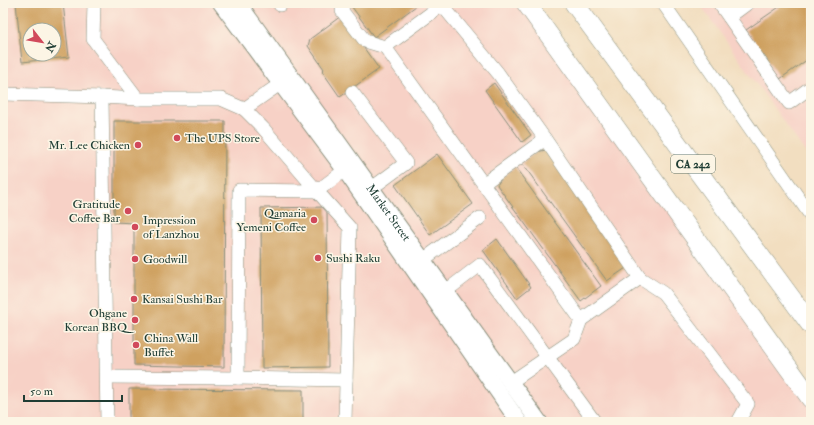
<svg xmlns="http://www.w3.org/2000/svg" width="814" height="425" viewBox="0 0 814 425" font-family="'IM FELL Double Pica',serif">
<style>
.built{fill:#f7d1c6;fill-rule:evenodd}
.building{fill:#cfa161;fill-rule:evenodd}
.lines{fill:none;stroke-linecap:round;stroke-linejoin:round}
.minor-casing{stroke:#888e7a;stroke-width:14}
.major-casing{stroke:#888e7a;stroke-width:18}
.highway-casing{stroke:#888e7a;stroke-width:20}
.minor{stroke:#fff;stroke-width:13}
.major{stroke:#fff;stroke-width:16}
.highway{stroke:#fff;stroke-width:19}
.poi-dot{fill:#d1495b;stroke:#fcf5e5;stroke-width:1.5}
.labels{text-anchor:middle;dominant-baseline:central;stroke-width:3;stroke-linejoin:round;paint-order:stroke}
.shield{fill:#fcf5e5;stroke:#617469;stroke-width:1}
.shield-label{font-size:11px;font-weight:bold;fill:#1f3d34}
.poi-label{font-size:12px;fill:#1f3d34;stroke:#fcf5e5;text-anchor:start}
.street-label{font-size:12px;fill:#1f3d34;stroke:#fcf5e5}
</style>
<rect width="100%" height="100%" fill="#fcf5e5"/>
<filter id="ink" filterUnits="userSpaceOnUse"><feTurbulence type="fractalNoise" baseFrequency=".025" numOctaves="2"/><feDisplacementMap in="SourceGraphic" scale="8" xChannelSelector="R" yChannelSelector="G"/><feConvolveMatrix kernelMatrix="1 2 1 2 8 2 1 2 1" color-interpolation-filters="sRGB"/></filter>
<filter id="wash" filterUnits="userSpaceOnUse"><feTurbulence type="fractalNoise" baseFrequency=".012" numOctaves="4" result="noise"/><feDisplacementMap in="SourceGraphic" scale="16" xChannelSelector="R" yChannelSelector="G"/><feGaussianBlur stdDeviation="0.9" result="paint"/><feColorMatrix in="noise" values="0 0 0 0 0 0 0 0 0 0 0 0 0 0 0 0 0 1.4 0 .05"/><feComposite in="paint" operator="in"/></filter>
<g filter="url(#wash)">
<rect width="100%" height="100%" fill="#f2dec0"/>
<g class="built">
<path d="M3 3H221L519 422H3ZM30 30H54V54H30Z"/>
<path d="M238 3H526L811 399V422H539Z"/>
<path d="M699 3H811V160Z"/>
</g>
<g id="blocks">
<g class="building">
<path d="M16 3H63L69 57 22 62ZM30 30H54V54H30Z"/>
<path d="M349 3H420L374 37Z"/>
<path d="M785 3H811V57L780 79 746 30Z"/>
<path d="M341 16 379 69 340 97 322 71 324 69 308 46 310 39Z"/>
<path d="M494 83 531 135 522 142 485 90Z"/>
<path d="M114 121H225L224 367 134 365V223L114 222Z"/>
<path d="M546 150 629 266 607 281 522 163 536 152Z"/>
<path d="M437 154 473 204 430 235 395 185Z"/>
<path d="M515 167 601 286 581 301 497 185 503 176Z"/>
<path d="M327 207 328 367 262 368 261 208Z"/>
<path d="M497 239 531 287 517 298 483 250Z"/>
<path d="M129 389 303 390V422H129Z"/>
</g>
</g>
</g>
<g filter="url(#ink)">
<use href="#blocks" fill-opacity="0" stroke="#888e7a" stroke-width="1"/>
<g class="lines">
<defs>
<g id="minor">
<path d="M94 3 93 39 138 99"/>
<path d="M279 3 280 5 283 3"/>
<path d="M343 3 342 11 365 41 385 47"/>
<path d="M663 3 811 216"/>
<path d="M719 3 789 103 811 87"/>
<path d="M729 17 748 3"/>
<path d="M352 92 406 163 372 188"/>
<path d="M3 94 102 97"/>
<path d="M244 109 263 128 317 191 239 190 238 378 346 380"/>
<path d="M545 139 640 278"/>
<path d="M345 170 317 191 350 228 345 422"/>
<path d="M483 184 545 139 498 73 442 5 385 47 581 320"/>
<path d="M423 260 480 218"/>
<path d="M446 291 480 265 595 422"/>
<path d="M107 377 238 378"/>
<path d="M511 382 574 339 581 320 640 278 663 293 748 404 738 422"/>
<path d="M107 422 102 97 138 99H221L244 109 280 84"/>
</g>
<g id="major">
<path d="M221 3 345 170 519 422"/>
<path id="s1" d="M238 3 539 422"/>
</g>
<g id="highway">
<path d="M526 3 811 399"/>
<path d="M574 3 811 325"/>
</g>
</defs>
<use href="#minor" class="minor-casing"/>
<use href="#major" class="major-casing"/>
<use href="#highway" class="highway-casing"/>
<use href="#minor" class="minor"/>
<use href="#major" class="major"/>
<use href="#highway" class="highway"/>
</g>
</g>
<g class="poi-dot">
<circle cx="177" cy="138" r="4"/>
<circle cx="138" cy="145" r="4"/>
<circle cx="128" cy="211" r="4"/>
<circle cx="314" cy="220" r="4"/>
<circle cx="135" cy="227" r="4"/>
<circle cx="318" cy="258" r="4"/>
<circle cx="135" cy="259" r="4"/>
<circle cx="134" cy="299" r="4"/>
<circle cx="135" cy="320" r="4"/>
<circle cx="136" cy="345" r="4"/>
</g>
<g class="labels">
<rect class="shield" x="671" y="155" width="44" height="18" rx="3"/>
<g class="shield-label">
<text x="693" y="164">CA 242</text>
</g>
<g class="poi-label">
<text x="185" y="138">The UPS Store</text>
<text x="130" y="145" text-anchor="end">Mr. Lee Chicken</text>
<text x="120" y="204" text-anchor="end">Gratitude<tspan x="120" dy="14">Coffee Bar</tspan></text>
<text x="306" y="213" text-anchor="end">Qamaria<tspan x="306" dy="14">Yemeni Coffee</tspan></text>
<text x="143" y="220">Impression<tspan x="143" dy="14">of Lanzhou</tspan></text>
<text x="326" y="258">Sushi Raku</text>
<text x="143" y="259">Goodwill</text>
<text x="142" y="299">Kansai Sushi Bar</text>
<text x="127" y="313" text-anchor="end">Ohgane<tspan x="127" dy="14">Korean BBQ</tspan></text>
<text x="144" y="338">China Wall<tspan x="144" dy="14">Buffet</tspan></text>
</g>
<g class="street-label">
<text stroke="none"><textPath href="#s1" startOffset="258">Market Street</textPath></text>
</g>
</g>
<rect width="814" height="425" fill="none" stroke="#fcf5e5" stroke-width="16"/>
<g transform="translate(42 42) rotate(121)"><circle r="19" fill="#fcf5e5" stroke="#a4ab9e"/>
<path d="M0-3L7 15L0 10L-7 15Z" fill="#d1495b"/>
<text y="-6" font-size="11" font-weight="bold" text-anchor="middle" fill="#1f3d34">N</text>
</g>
<path d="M24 395v6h98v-6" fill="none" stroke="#1f3d34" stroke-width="2"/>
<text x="30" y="395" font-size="12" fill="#1f3d34" stroke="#fcf5e5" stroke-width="3" paint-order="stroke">50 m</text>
</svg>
